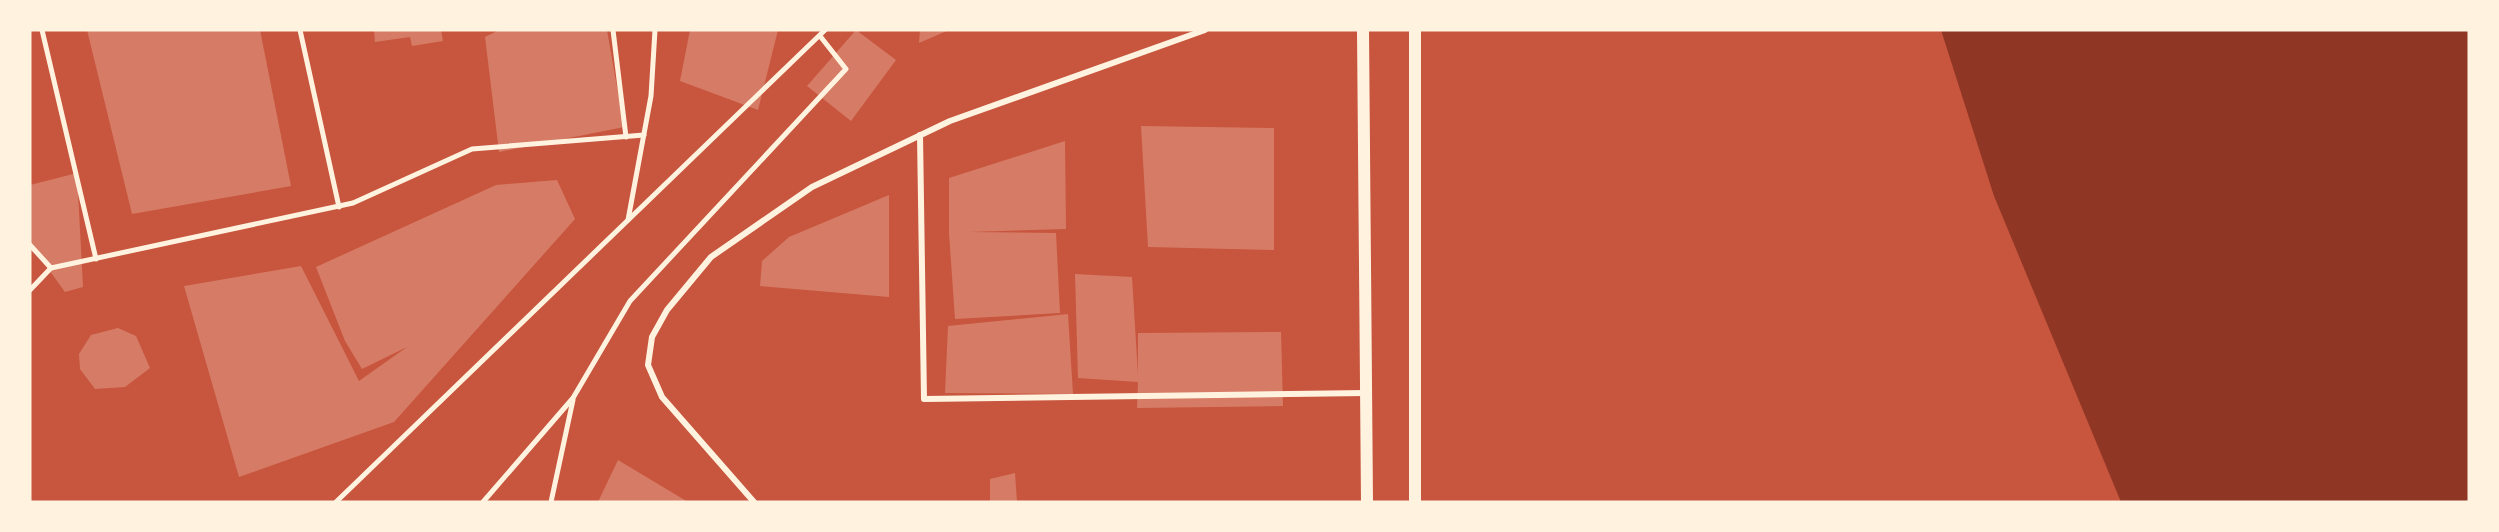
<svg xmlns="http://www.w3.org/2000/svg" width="2499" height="532" viewBox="0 0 2499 532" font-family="'Open Sans',sans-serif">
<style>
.water{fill:#8f3625}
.building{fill:#d67c66}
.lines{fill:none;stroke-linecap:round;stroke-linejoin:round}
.pedestrian{stroke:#fff3e0;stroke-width:5}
.minor{stroke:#fff3e0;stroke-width:6}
.secondary{stroke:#fff3e0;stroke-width:12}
</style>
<rect width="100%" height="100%" fill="#c8553d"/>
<path class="water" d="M1941 30H2469V502H2121L1994 196Z"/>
<g class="building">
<path d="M87 30H260L291 186 132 214Z"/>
<path d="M374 30H441L443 41 412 46 410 37 375 42Z"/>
<path d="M499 30H607L624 127 499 152 485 37Z"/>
<path d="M690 30H778L758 110 680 81Z"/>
<path d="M856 30 896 60 851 121 807 86Z"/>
<path d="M920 30H949L919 43Z"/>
<path d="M1141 126 1274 128V250L1148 247Z"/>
<path d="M1065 141 1066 229 968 232 1056 233 1060 313 955 319 949 233V178Z"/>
<path d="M77 173 83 287 65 292 30 244V185Z"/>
<path d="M557 180 575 219 394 422 239 477 184 286 301 266 359 381 407 347 362 369 345 341 316 267 496 185Z"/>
<path d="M889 195V297L760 286 762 261 789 237Z"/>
<path d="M1075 274 1132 277 1138 375V333L1281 332 1283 406 1137 408 1138 382 1078 378Z"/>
<path d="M1068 314 1073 394 945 393 948 326Z"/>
<path d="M118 328 136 336 150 368 125 387 95 389 80 369 79 354 91 335Z"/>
<path d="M618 460 688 502H598Z"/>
<path d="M1015 473 1017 502H990V479Z"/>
</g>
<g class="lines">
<g class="pedestrian">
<path d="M42 30 96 259"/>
<path d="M300 30 339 207"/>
<path d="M613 30 626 137"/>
<path d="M628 220 651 96 655 30"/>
<path d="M30 245 51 268"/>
<path d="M30 290 51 268 353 203 472 149 644 135"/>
<path d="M336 502 825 30"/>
<path d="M483 502 573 398 630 301 846 69 820 36"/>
<path d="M551 502 573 400"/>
</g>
<g class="minor">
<path d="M920 135 924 399 1366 393"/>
<path d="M754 502 662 397 648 365 652 337 667 310 711 257 812 187 950 121 1205 30"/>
</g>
<g class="secondary">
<path d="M1363 30 1367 502"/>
<path d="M1415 502V30"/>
</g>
</g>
<rect width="2499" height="532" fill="none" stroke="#fff3e0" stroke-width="63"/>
</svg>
